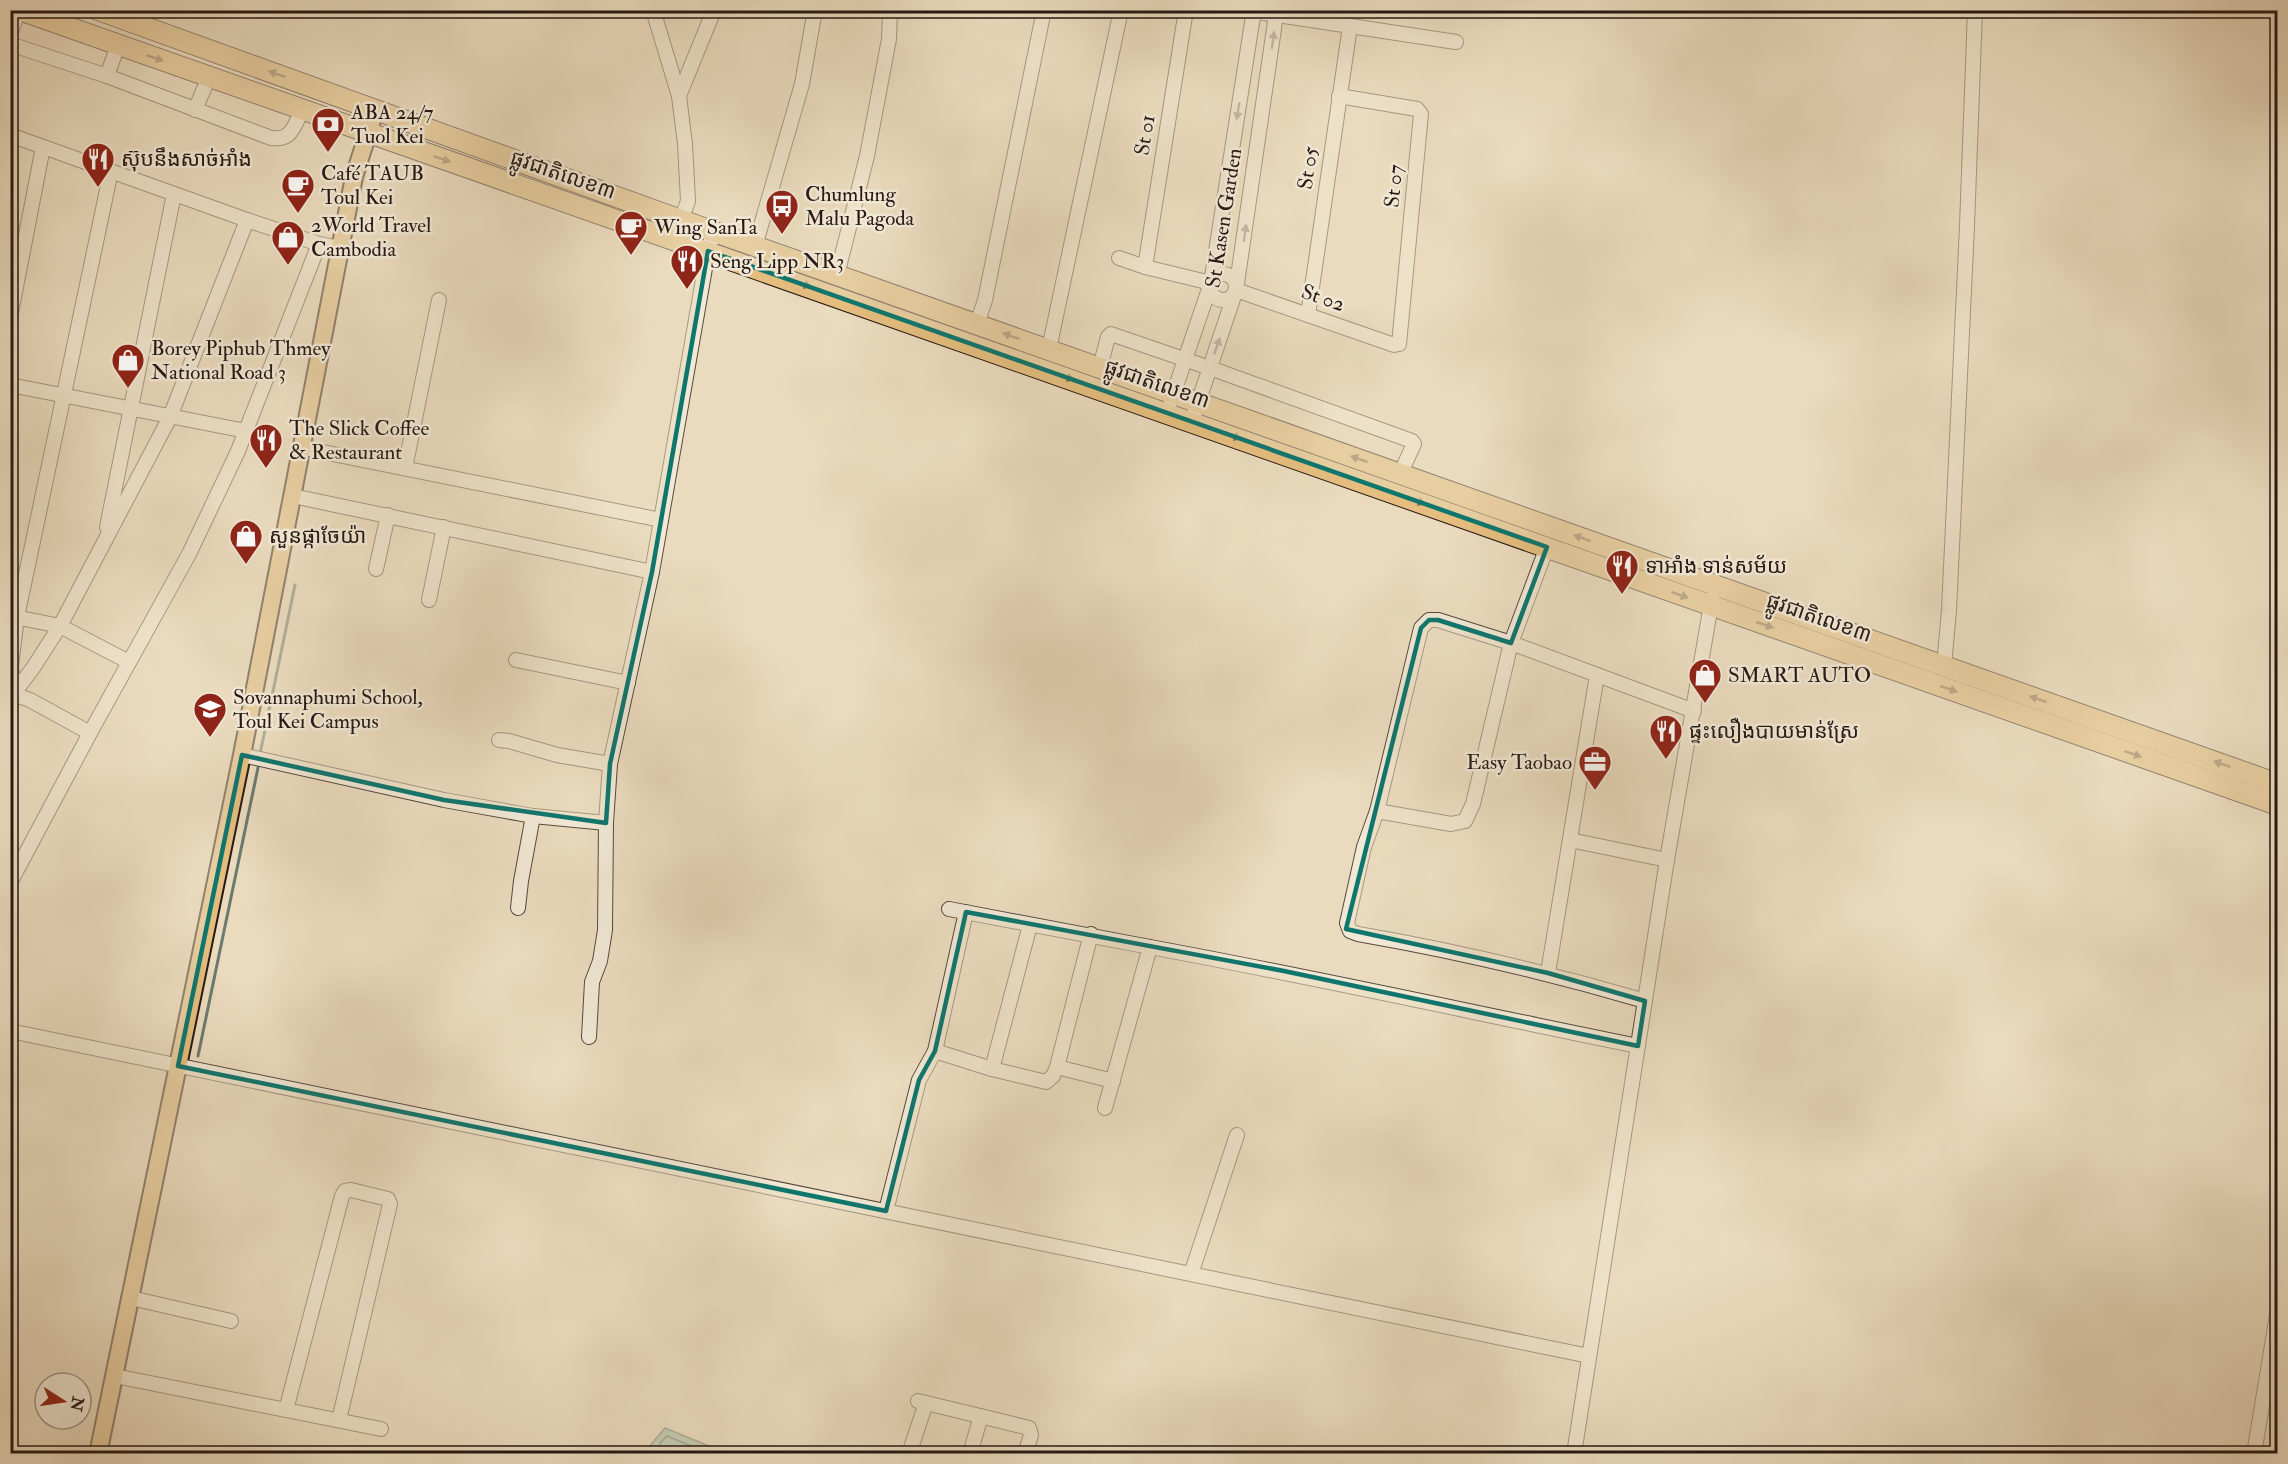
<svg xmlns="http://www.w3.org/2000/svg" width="2288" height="1464" viewBox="0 0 2288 1464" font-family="'IM FELL Double Pica','Noto Sans Khmer',serif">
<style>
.water{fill:#99bcab;stroke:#6b7a6e;stroke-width:1.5}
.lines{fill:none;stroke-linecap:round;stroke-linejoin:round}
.shore{stroke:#606a5f;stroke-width:1.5}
.stream{stroke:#6b7a6e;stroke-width:3}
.minor-casing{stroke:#57493e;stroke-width:16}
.major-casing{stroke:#261813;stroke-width:20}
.highway-casing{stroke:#261813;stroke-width:22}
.minor{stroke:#f1e8d5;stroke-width:14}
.major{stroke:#e5be7f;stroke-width:16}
.highway{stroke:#e5be7f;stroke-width:20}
.oneway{fill:#968a7e}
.oneway2{fill:#866b49}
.marked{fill:none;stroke:#0f766e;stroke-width:4.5;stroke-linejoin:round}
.labels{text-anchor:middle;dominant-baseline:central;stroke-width:5;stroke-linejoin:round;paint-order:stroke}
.poi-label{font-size:21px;fill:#261813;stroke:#f1e8d5;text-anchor:start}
.street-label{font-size:21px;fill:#261813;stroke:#f1e8d5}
</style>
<rect width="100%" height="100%" fill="#eadbbe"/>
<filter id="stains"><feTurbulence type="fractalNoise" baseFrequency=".00333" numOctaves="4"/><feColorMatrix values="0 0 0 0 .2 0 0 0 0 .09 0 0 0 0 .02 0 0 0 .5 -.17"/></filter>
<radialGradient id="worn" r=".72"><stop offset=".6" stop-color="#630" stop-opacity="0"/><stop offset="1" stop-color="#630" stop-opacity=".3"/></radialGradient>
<path class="water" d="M665 1428 726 1453H664L649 1447Z"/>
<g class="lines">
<path class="shore" d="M664 1454 660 1443 667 1436 710 1454"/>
<g class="stream">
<path d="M260 754 295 585"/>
<path d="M198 1056 259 763"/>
</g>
<defs>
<g id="minor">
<path d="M653 10 679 96 685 144 688 201 674 239"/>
<path d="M1244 10 1456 42"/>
<path d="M10 34 19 10"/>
<path d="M10 44 107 76 271 138C292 141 294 126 302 110"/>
<path d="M107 76 118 45"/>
<path d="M679 96 714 10"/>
<path d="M195 110 209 77"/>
<path d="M10 135 247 220 319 244"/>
<path d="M755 246 802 84 815 10"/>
<path d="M1119 258 1145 267 1211 283"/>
<path d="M1145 267 1186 10"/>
<circle cx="1223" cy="287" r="13"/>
<path d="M837 275 867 156 889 39 890 10"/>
<path d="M1236 290 1394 345 1399 344 1421 114 1417 109 1339 96"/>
<path d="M1308 315 1350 26"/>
<path d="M10 318 43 147"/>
<path d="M977 324 985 300 1044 10"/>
<path d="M1049 349 1121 10"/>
<path d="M1100 367 1108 337 1111 334 1210 368 1412 441 1414 444 1400 474"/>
<path d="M10 385 246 431"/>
<path d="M1171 401 1211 283 1254 10"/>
<path d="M1192 421 1236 290 1276 15"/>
<path d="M303 448 661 520"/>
<path d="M405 468 439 300"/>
<path d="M293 496 652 572"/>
<path d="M107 527 174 194"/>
<path d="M376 569 388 515"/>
<path d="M429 600 444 527"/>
<path d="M10 616 60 626 129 662"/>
<path d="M516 660 628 683"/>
<path d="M1944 666 1949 610 1967 226 1975 10"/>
<path d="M10 693 30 700 90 733"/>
<path d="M14 693 11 666 17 617 111 171"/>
<path d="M10 708 14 693 33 668 60 626 170 417 247 220"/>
<path d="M499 740 509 741 557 755 610 764"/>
<path d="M242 755 444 800 533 816 606 823"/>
<path d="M1377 811 1451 824 1465 821 1473 804 1511 643 1547 547"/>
<path d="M1570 840 1667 860"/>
<path d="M10 883 90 733 189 554 238 451 319 244 340 248"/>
<path d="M518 908 521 881 533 816"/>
<path d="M949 909 1150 947 1105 1108"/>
<path d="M1150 947C1313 977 1475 1013 1638 1046"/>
<path d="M1548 973 1597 675"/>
<path d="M1645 1001C1550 973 1456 951 1358 934L1350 931 1347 923 1364 847 1377 811 1421 628 1429 620H1438L1511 643 1694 711"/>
<path d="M10 1031 1589 1356"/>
<path d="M589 1037 592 982 600 961 605 930 606 823 610 764 652 572 708 251 714 231"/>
<path d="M935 1051 992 1069 1046 1082 1053 1076 1057 1067 1091 934"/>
<path d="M1057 1067 1113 1081"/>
<path d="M992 1069 1030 925"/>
<path d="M886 1211 919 1080 935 1051 966 912"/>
<path d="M1191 1274 1237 1135"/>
<path d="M131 1298 231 1321"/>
<path d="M115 1376 381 1429"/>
<path d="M918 1401 1029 1428 1031 1435 1025 1454"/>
<path d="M286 1410 342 1196 345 1191 351 1190 388 1199 390 1204 339 1420"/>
<path d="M909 1454 926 1403"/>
<path d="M970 1454 981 1416"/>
<path d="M1574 1454 1667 860 1712 599"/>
<path d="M2254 1454 2278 1309"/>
</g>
<path id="major" d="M98 1454 242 755 354 177 375 111"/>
<g id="highway">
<path d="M20 10 2278 805"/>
<path d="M98 10 681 220 2278 784"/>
</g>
</defs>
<use href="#minor" class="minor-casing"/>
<use href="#major" class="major-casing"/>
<use href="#highway" class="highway-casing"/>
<use href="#minor" class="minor"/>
<use href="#major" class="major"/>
<use href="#highway" class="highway"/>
</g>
<defs><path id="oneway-solid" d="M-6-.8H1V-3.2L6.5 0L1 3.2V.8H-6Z" transform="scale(1.5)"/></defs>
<g class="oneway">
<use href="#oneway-solid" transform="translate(1273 40) rotate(-82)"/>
<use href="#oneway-solid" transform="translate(1238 111) rotate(99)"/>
<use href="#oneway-solid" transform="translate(1245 233) rotate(-82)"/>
<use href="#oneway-solid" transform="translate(1217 346) rotate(-71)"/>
</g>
<g class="oneway2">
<use href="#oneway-solid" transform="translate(155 58) rotate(19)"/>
<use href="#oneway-solid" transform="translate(277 74) rotate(-161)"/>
<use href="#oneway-solid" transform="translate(442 159) rotate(19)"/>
<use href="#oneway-solid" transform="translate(803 284) rotate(19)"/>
<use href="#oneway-solid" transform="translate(1011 336) rotate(-161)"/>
<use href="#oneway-solid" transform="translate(1066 377) rotate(19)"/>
<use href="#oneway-solid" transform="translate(1233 436) rotate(20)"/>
<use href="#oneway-solid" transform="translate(1359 459) rotate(-161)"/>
<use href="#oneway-solid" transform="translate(1417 501) rotate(20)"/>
<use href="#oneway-solid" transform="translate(1582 538) rotate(-160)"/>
<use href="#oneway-solid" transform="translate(1680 595) rotate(20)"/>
<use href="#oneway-solid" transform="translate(1765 625) rotate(19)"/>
<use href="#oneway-solid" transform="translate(1949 689) rotate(19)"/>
<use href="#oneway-solid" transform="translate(2038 699) rotate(-161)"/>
<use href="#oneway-solid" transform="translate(2133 754) rotate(19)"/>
<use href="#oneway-solid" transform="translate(2222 764) rotate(-161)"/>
</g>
<path d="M0 0H2288V1464H0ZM708 251 1547 547 1511 643 1438 620H1429L1421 628 1346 929 1548 973 1645 1001 1638 1046 1284 971 966 912 935 1051 919 1080 886 1211 178 1066 242 755 444 800 606 823 610 764 652 572Z" fill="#eadbbe" fill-opacity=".55" fill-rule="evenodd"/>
<path class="marked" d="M708 251 1547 547 1511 643 1438 620H1429L1421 628 1346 929 1548 973 1645 1001 1638 1046 1284 971 966 912 935 1051 919 1080 886 1211 178 1066 242 755 444 800 606 823 610 764 652 572Z"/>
<defs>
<symbol id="bank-pin" viewBox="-11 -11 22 30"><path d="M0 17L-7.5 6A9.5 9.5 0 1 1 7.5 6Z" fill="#8f2418" stroke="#f1e8d5"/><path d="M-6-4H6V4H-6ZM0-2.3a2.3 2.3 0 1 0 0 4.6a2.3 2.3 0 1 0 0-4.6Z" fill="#fff"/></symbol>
<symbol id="restaurant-pin" viewBox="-11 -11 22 30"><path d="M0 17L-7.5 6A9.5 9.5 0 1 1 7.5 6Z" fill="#8f2418" stroke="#f1e8d5"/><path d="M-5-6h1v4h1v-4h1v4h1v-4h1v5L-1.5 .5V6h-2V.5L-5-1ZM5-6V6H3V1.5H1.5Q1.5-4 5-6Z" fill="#fff"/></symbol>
<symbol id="cafe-pin" viewBox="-11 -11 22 30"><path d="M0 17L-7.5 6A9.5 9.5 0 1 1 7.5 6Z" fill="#8f2418" stroke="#f1e8d5"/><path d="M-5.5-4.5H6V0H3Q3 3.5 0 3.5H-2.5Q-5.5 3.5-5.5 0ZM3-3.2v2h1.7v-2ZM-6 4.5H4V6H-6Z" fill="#fff"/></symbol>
<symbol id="bus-pin" viewBox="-11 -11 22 30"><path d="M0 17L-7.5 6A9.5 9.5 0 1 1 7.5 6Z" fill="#8f2418" stroke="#f1e8d5"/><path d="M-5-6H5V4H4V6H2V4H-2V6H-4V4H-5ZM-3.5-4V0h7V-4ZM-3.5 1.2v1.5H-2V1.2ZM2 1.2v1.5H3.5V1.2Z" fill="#fff"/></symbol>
<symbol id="shop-pin" viewBox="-11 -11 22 30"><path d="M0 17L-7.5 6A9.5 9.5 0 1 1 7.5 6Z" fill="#8f2418" stroke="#f1e8d5"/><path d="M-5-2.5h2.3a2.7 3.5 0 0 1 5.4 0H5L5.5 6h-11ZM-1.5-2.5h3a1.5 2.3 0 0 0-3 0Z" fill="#fff"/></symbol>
<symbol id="university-pin" viewBox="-11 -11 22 30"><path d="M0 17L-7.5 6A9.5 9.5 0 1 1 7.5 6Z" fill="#8f2418" stroke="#f1e8d5"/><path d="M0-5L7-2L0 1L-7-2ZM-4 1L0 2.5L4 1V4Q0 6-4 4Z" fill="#fff"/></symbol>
<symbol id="office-pin" viewBox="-11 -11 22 30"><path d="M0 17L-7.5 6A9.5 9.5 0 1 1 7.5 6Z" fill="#8f2418" stroke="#f1e8d5"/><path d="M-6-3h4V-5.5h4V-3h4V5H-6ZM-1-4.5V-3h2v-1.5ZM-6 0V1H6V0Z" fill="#fff"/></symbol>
</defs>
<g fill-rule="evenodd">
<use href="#bank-pin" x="309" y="105" width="38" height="52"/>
<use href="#restaurant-pin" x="79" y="140" width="38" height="52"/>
<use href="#cafe-pin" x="279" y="166" width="38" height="52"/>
<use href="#bus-pin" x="763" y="187" width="38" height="52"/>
<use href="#cafe-pin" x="612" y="208" width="38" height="52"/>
<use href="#shop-pin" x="269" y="218" width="38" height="52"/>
<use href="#restaurant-pin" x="668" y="242" width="38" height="52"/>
<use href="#shop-pin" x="109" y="341" width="38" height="52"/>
<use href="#restaurant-pin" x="247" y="421" width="38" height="52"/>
<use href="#shop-pin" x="227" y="517" width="38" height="52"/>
<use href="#restaurant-pin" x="1603" y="547" width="38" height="52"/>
<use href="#shop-pin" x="1686" y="656" width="38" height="52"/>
<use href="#university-pin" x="191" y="690" width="38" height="52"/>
<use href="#restaurant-pin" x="1647" y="712" width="38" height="52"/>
<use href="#office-pin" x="1576" y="743" width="38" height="52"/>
</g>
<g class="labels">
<g class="poi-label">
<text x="351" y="112">ABA 24/7<tspan x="351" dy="24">Tuol Kei</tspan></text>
<text x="121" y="159">ស៊ុបនឹងសាច់អាំង</text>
<text x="321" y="173">Café TAUB<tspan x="321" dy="24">Toul Kei</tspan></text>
<text x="805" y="194">Chumlung<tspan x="805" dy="24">Malu Pagoda</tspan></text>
<text x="311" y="225">2World Travel<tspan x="311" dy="24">Cambodia</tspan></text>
<text x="654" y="227">Wing SanTa</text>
<text x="710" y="261">Seng Lipp NR3</text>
<text x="151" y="348">Borey Piphub Thmey<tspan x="151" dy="24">National Road 3</tspan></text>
<text x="289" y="428">The Slick Coffee<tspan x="289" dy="24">&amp; Restaurant</tspan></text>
<text x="269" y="536">សួនផ្កាចែយ៉ា</text>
<text x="1645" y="566">ទាអាំង ទាន់សម័យ</text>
<text x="1728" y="675">SMART AUTO</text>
<text x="233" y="697">Sovannaphumi School,<tspan x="233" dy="24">Toul Kei Campus</tspan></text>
<text x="1689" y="731">ផ្ទះលឿងបាយមាន់ស្រែ</text>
<text x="1572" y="762" text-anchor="end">Easy Taobao</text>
</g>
<g class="street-label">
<text transform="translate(1145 135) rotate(-81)">St 01</text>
<text transform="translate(1308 168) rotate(-82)">St 05</text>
<text transform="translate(563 175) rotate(19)">ផ្លូវជាតិលេខ៣</text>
<text transform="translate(1394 186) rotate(-84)">St 07</text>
<text transform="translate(1224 218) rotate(-81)">St Kasen Garden</text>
<text transform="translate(1323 298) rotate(19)">St 02</text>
<text transform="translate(1157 384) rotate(19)">ផ្លូវជាតិលេខ៣</text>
<text transform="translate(1819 618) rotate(19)">ផ្លូវជាតិលេខ៣</text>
</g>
</g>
<rect width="2288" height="1464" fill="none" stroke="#eadbbe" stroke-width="36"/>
<rect x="12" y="12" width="2264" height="1440" fill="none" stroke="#261813" stroke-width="3"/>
<rect x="18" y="18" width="2252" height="1428" fill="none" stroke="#261813" stroke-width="1.5"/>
<g transform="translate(63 1401) rotate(102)"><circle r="28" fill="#f1e8d5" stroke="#a09587" stroke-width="1.5"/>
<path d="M0-4.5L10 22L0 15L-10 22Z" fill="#8f2418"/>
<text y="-9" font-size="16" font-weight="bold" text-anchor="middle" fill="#261813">N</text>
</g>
<rect width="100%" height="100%" filter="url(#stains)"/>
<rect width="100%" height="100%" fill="url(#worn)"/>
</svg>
